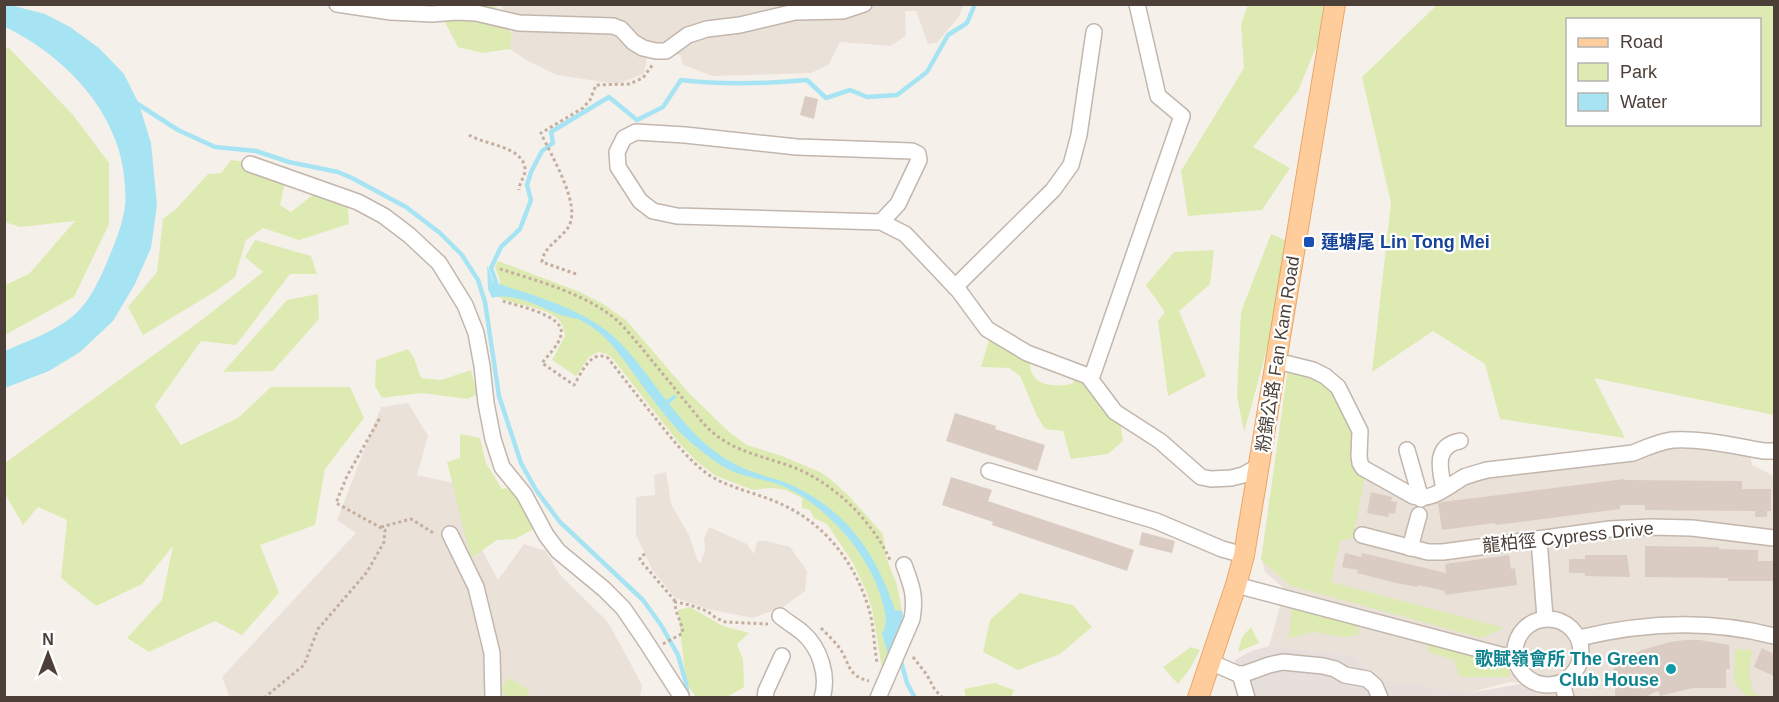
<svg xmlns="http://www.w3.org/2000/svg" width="1779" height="702" viewBox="0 0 1779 702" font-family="Arial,'Noto Sans TC',sans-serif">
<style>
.residential{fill:#eae1d9}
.industrial{fill:#e6dfdc}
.green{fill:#ddebb3;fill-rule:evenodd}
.water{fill:#a7e4f3}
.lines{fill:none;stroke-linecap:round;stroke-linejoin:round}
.stream{stroke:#a7e4f3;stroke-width:4.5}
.building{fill:#dbccc3}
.minor-casing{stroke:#c2b6ad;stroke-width:18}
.major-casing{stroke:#e8a667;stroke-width:22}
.path{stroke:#c4ae9e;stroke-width:3;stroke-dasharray:3 3;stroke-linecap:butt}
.minor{stroke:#fff;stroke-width:15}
.major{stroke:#ffcd9b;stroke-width:20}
.transit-dot{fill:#1a4fb4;stroke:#fff;stroke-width:2}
.culture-dot{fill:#0f9aa8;stroke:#fff;stroke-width:2}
.labels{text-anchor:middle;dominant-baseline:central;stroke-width:4.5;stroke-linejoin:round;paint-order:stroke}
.transit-label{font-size:18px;font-weight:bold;fill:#164399;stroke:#fff;text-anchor:start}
.street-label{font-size:18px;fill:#4b3f38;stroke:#fff}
.culture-label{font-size:18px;font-weight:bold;fill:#0d838f;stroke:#fff;text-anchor:end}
</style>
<rect width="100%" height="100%" fill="#f6f0eb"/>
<g class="residential">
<path d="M501 5H964L959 16 937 43 928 44 916 11H905L906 36 890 46 840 42 829 64 811 73 713 76 683 65 680 55H660L648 53 644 74 617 84 557 75 526 60 510 49 512 32Z"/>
<path d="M1327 387 1342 409 1353 453 1418 505 1432 503 1438 498 1479 476 1652 449H1713L1720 453 1733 450 1750 455 1752 465 1774 476V697L1539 698 1537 693 1526 683 1509 682 1469 693 1445 691 1382 680 1351 655 1269 646 1285 589 1265 572 1261 556Z"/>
<path d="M408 403 428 436 417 475 462 485 474 535 498 580 524 544 546 551 560 575 608 622 642 685 640 698H230L222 677 356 533 337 520 381 407Z"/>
<path d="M666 472 671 504 689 535 697 559 700 564 705 551 704 539 709 527 747 544 754 554 757 541H766L790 547 807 571 805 591 783 607 752 618 708 609 675 598 652 569 636 535V497L655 495 654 475Z"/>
</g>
<path class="industrial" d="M1269 646 1351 655 1382 680 1469 693 1526 683 1537 693 1539 697H1238L1235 660 1252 651Z"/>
<g class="green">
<path d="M346 5H495L498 18 512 33 510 49 482 53 458 47 440 13Z"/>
<path d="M1248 5H1323L1322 33 1298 91 1253 147 1290 168 1262 210 1188 216 1181 171 1244 68 1241 24Z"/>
<path d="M1437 5H1774V415L1594 378 1625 438 1500 419 1485 364 1433 331 1372 372 1391 203 1362 77ZM1568 20H1760V124H1568Z"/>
<path d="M5 47 9 48 73 115 109 163V224L74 297 5 335V285L29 274 75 221 20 227 5 222Z"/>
<path d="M231 160 288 167 280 205 291 212 329 182 348 207 349 224 299 240 263 228 246 240 235 277 216 291 143 335 128 307 157 272 163 219 175 210 208 174 221 173Z"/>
<path d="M1271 234 1287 241C1280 306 1262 369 1244 432L1237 396 1241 312Z"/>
<path d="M255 240 311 256 317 274H290L236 345 201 341 155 406 181 445 238 418 271 387H350L364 418 325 469 315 525 260 545 279 593 242 635 215 621 149 652 127 638 162 600 173 546 142 584 96 606 61 578 67 520 38 507 23 525 5 494V463L195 325 263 272 245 257Z"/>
<path d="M1214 250 1210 284 1179 311 1206 376 1168 396 1158 321 1165 312 1146 285 1174 252Z"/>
<path d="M498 261 580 292 603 304 626 320 688 392 729 432 747 445 782 456 820 472 829 478 849 496 883 534 886 557 897 585 902 611H895L885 618 890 656 883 674 872 609 866 591 853 563 827 524 814 518 810 510 802 508V498L786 490 772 488 753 490 716 476 696 461 678 442 613 359 607 354 598 352 589 357 576 376 552 360 565 336C564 330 563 324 558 319 543 306 513 306 495 295L500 281 495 267Z"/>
<path d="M318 294 319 319 273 371 223 372 287 300Z"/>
<path d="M989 340 1029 358C1030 363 1030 369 1032 373 1039 388 1059 386 1072 384L1076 378 1100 380 1121 427 1123 441 1108 454 1071 459 1063 431 1045 429 1037 416 1020 376 1009 368 981 367Z"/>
<path d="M408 349 414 358 421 378 441 380 471 370 477 394 468 399 422 393 382 398 375 386 376 360Z"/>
<path d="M1288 368 1313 376 1327 387 1342 409 1353 431 1365 476 1353 538 1340 541 1331 582 1504 628 1482 638 1291 586 1261 560Z"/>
<path d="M460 434 480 438 486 463 502 489 524 485 545 523 515 539 497 540 471 558 447 462 460 458Z"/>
<path d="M1020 593 1073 605 1092 627 1060 654 1018 670 983 652 990 620Z"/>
<path d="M1292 606 1357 624 1359 635 1344 637 1314 632 1289 638Z"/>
<path d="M690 607 723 626 749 633 737 644 743 660 744 687 727 697H696L686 683 678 610Z"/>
<path d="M1251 627 1259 643 1238 652 1242 637Z"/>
<path d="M1427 640 1513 663 1509 677H1460L1454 660 1428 652Z"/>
<path d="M1191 647 1200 650 1189 670 1178 684 1163 667Z"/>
<path d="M1735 649 1752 650 1749 672 1753 693 1763 697H1747L1734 682Z"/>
<path d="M509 678 529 690 528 697H507L501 688Z"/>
<path d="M995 683 1014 690 1011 697H966L964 689Z"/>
</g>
<g class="water">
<path d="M6 4 45 14 70 27 99 48 124 74 139 104 151 143 157 205 151 248 135 284 113 321 80 352 49 371 5 388V351C27 341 54 332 73 316 90 302 101 277 109 257 116 241 123 223 125 205 126 199 125 193 125 187 123 116 66 56 5 27V5Z"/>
<path d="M487 265 493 282C534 296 579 307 612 335 633 354 649 378 666 400L674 395 677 397 669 404C689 428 705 448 733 463 750 473 771 477 789 484 846 509 876 553 895 610L902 611 905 626 889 658 882 633C890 623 883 605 880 594 866 551 826 506 785 487 770 480 753 479 737 473 722 468 708 456 695 446 663 420 638 376 611 344 603 335 593 327 582 321 578 318 573 318 568 317 544 311 517 291 492 298L488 289Z"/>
</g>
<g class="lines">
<g class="stream">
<path d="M136 103 178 130 215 147 256 151 289 162 338 172 352 178 406 207 440 233 462 255 478 280 485 302 499 396 521 463 536 490 560 522 643 600 661 625 678 655 686 683 688 698"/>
<path d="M495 286 496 282 491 268 501 247 520 229 531 200 527 185 531 172 542 151 553 143 551 132 609 97 637 120 663 107 681 80C723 85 764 84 807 80L826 98 850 90 867 97 897 95 927 72 948 35 967 23 975 4"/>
<path d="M900 658 907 683 915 698"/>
</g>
</g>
<g class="building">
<path d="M805 96 818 99 814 119 800 115Z"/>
<path d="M955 413 996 426 995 429 1045 445 1037 471 946 441Z"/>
<path d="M951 477 992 490 988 501 1134 550 1127 571 992 525 993 522 942 505Z"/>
<path d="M1624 479V480L1742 481V489H1771V511H1767V517H1755V511H1750L1645 510V505H1620V509L1496 525 1495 523 1442 530 1438 503 1442 502Z"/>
<path d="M1371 492 1392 497 1391 501 1397 502 1395 514 1389 513 1388 517 1367 513Z"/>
<path d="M1142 532 1175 541 1172 553 1139 545Z"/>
<path d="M1645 546 1719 547V549L1758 550V561H1774V581H1728V578L1645 577Z"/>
<path d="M1345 553 1361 557 1362 553 1446 573 1445 564 1509 555 1511 569 1515 568 1517 585 1445 595V591L1418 585V587L1396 583 1357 573 1358 570 1342 567Z"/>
<path d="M1585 555H1627L1630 577 1585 576V573H1569V559H1585Z"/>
<path d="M1685 640H1700L1729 645 1730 669H1726V688H1693L1660 696 1658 691 1643 698H1615V685L1611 678V673L1615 666 1619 663 1630 661 1629 657 1642 650 1670 642Z"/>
<path d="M1762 648 1774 654V676L1754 667Z"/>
</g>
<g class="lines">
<defs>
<g id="minor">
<path d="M337 4 391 12 432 14 456 12 476 13 519 23 613 26 621 29 633 42 643 48 656 51H666L688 35 707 29 740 25 795 12 843 11 864 4"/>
<path d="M250 164 358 202 384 216 409 235 439 263 465 305 476 333 482 366 486 403 493 439 502 467 524 494 546 535 558 551 604 589 623 608 643 637 681 696"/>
<path d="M881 222 898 204 919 160 918 154 912 151 797 147 685 135 636 132 624 138 617 152 618 167 640 201 653 211 677 216 881 222 905 234 959 291 987 329 1027 353 1088 376 1115 412 1160 441 1201 477 1211 479 1231 478 1243 475 1259 466"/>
<path d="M955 287 1053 190 1071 165 1079 135 1094 32"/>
<path d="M1277 361 1313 370 1325 376 1338 387 1360 431 1359 456 1360 463 1363 468 1413 496C1432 502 1448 486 1464 477 1472 474 1480 472 1487 470L1633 453C1645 448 1658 442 1672 440 1703 438 1734 446 1764 451H1774"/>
<path d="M1091 379 1182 116 1158 96 1137 4"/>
<path d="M1407 450 1421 499"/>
<path d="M989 471 1156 521 1222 549 1244 555"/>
<path d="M1444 489C1440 470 1433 446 1460 441"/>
<path d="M450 534 476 587 492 653 493 698"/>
<path d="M1362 535 1428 552H1443L1610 529 1651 527 1692 528 1774 538"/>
<path d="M1539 539 1545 618"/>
<path d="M1410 548 1419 515"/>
<path d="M1236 585 1516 659"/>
<path d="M780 616C787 622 796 627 803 633 820 648 829 676 822 698"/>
<circle cx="1548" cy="652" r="33"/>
<path d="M1579 638C1645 622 1709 619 1774 636"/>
<path d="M1210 662 1238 674H1244L1269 665 1283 662 1323 666 1335 669 1345 675 1367 679 1375 686 1380 698"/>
<path d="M1240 674 1247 698"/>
<path d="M1562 682 1566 698"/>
<path d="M765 698 766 691 782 656"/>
<path d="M878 698 912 619C916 597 912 586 904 565"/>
</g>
<path id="major" d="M1198 698 1236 585 1244 555 1335 4"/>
</defs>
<use href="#minor" class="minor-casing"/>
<use href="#major" class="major-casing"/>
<g class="path">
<path d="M469 135C485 145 522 146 525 168 526 176 519 182 519 190"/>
<path d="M500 269C535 280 579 292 609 314 621 322 631 336 641 347 655 365 670 382 684 400 693 410 701 422 711 431 733 451 762 456 790 466 832 481 872 520 890 560"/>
<path d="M576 274 542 262C543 248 559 240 567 229 584 208 551 156 541 133L583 108 590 100 596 85 629 84 643 78 653 64"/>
<path d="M503 301C517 306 566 315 561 335 559 345 548 355 542 363L574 385C582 372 591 349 608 358 624 379 640 399 656 419 672 439 688 460 709 475 731 489 758 493 781 504 826 524 857 565 870 613 874 629 874 646 877 662"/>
<path d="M381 527 411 519 435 534"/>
<path d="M645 554 640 557V560L675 601"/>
<path d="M821 628C827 634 833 640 838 646 850 661 846 676 869 681"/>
<path d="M663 644 683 633C682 622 675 614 675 602L690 605 707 611 716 618 725 622 768 624"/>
<path d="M913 657 927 675 935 690 943 698"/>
<path d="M264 698 304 665 318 629 367 572 384 542 385 530 336 503 347 476 381 416"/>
</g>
<use href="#minor" class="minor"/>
<use href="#major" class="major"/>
</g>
<rect class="transit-dot" x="1303" y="236" width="12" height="12" rx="3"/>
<circle class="culture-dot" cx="1671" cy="669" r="6"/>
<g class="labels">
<g class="transit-label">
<text x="1321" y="242">蓮塘尾 Lin Tong Mei</text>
</g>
<g class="street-label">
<text transform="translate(1278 354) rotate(-81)">粉錦公路 Fan Kam Road</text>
<text transform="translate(1568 537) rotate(-6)">龍柏徑 Cypress Drive</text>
</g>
<g class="culture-label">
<text x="1659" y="659">歌賦嶺會所 The Green<tspan x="1659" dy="21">Club House</tspan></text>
</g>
</g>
<rect width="1779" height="702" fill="none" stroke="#4b3f38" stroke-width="12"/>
<rect x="1566" y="18" width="195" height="108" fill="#ffffff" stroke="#b7b2af" stroke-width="1.5"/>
<rect x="1578" y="38" width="30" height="9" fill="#ffcd9b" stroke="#b7b2af" stroke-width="1.5"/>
<text x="1620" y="48" font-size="18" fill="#4b3f38">Road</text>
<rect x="1578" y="63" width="30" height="18" fill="#ddebb3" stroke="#b7b2af" stroke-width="1.5"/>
<text x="1620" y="78" font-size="18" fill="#4b3f38">Park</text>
<rect x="1578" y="93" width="30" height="18" fill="#a7e4f3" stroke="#b7b2af" stroke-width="1.5"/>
<text x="1620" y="108" font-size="18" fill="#4b3f38">Water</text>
<g transform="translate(48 654)" stroke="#ffffff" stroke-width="4.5" paint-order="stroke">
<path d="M0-4.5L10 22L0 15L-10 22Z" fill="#4b3f38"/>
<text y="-9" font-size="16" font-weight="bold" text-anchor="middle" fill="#4b3f38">N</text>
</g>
</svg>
